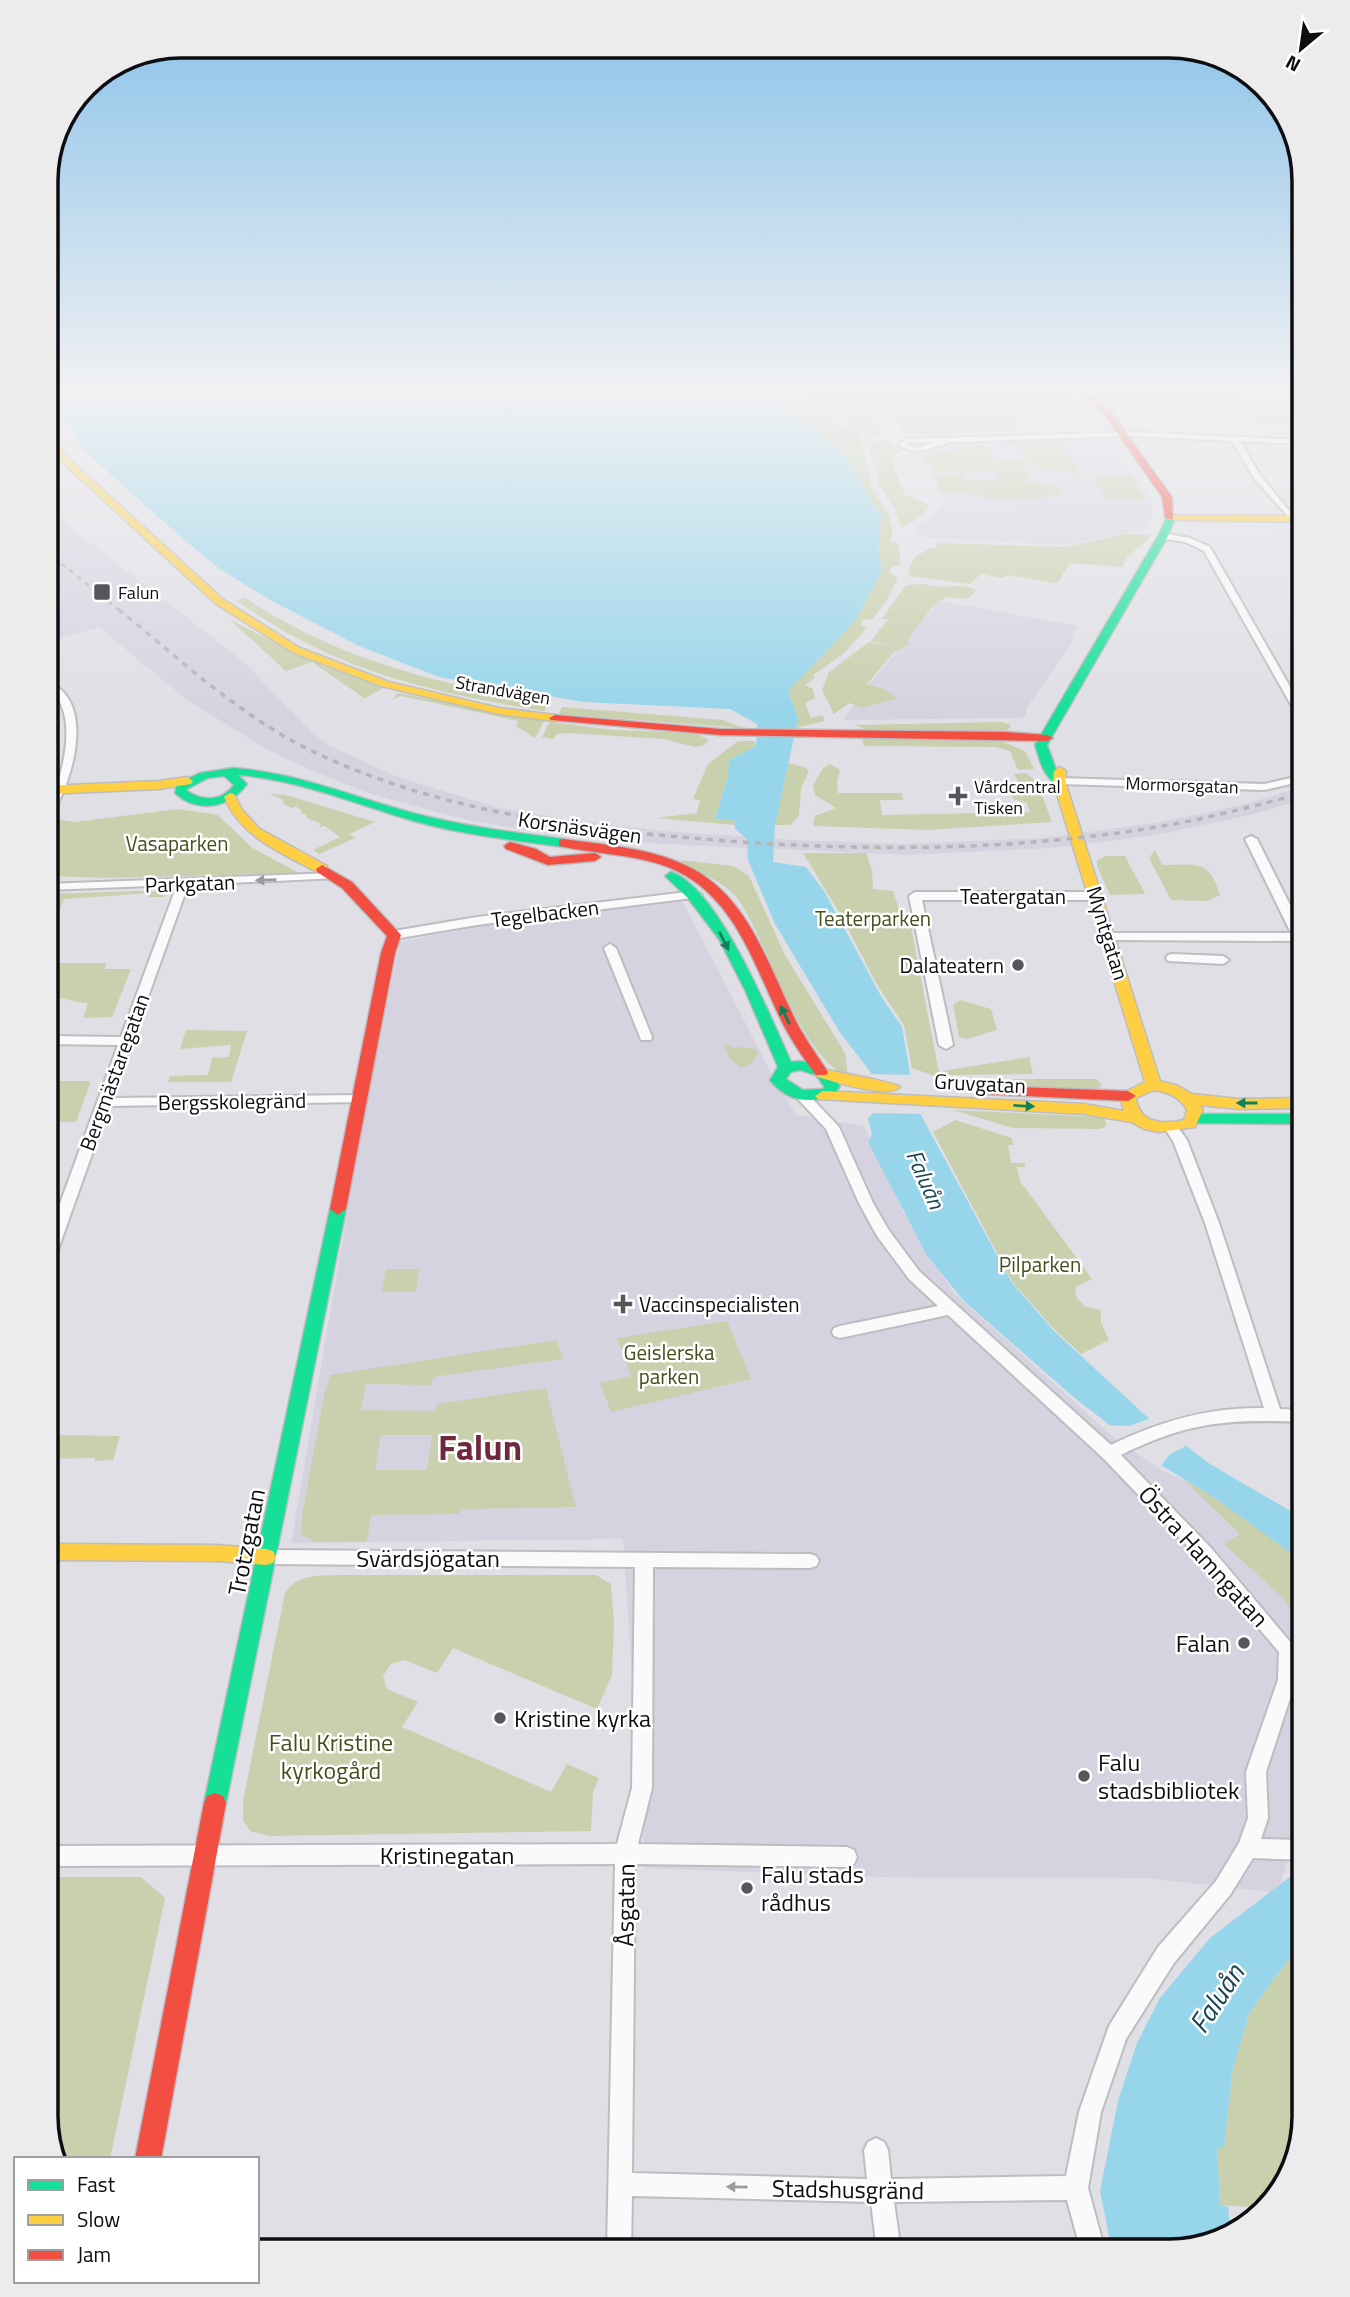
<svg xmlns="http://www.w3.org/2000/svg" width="1350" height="2297" viewBox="0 0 1350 2297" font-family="'Titillium Web',sans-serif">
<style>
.built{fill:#d6d3e0}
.green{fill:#c8d0ad;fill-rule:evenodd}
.water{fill:#97d5eb}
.pier{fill:#e0dfe5}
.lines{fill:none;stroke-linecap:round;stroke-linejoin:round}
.street-casing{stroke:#bdbcc0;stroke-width:4}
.fast-casing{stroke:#bdbcc0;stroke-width:3}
.slow-casing{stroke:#bdbcc0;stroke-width:3}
.jam-casing{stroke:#bdbcc0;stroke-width:3}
.street{fill:#fafafb;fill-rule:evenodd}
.fast{fill:#16e098;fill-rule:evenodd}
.slow{fill:#ffcf43;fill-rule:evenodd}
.jam{fill:#f24e42;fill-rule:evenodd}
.rail-far1{stroke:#b6b5b6;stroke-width:2.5;stroke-dasharray:5 5;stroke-linecap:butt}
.rail{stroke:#b6b5b6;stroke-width:3.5;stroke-dasharray:6 6;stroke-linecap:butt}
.oneway{fill:#9c9b9d}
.oneway2{fill:#12815b}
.poi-dot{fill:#58565b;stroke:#fff;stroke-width:2.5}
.labels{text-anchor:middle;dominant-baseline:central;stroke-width:5;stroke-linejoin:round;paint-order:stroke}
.far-poi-label{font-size:18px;fill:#0e0d11;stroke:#fff;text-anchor:start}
.far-street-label{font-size:18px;fill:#0e0d11;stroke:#fff}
.street-label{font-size:21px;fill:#0e0d11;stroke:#fff}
.park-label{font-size:21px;fill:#464f1c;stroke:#fff}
.poi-label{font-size:21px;fill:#0e0d11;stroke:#fff;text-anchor:end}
.water-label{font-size:23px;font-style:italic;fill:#1b4450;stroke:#fff}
.near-street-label{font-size:24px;fill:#0e0d11;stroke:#fff}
.near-poi-label{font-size:24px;fill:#0e0d11;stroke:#fff;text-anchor:start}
.near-park-label{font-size:24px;fill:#464f1c;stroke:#fff}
.near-water-label{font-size:28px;font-style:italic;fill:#1b4450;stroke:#fff}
.town-label{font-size:35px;font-weight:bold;fill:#6e293e;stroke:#fff}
.rim{fill:none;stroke:#0e0d11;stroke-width:3.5}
</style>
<rect width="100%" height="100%" fill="#e0dfe5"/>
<g class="built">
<path d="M1106 438 1136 473 1152 499 1153 510 1147 529 1065 545 921 537 915 528 945 505 928 463 918 455 973 440Z"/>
<path d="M46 509 243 661 313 734 330 746 395 776 495 807 570 820 663 831 792 840 906 844 1043 838 1155 823 1242 805 1304 786V799L1254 814 1165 833 1104 842 1049 848 909 855 624 842 548 834 463 819 374 795 310 770 265 748 187 700 99 627 46 642Z"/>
<path d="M939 601 1079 626 1072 637 1075 638 1026 709V715L1021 718 843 720 869 684Z"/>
<path d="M46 691 55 714 58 741 54 767 51 776 46 777Z"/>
<path d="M681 898 766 1063 796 1115 864 1126 903 1212 953 1292 1113 1437 1164 1472 1183 1479 1304 1567V1802L1278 1893 1145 1878 879 1877 645 1868 623 1539 291 1543 366 1103 400 942 474 927Z"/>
</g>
<g class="green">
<path d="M544 390H760L795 398 857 434 862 443 872 488 888 513 893 530 890 541 898 544 901 565 892 567 889 572 898 578 885 603 872 619 863 620 860 625 867 628 842 655 813 675 815 678 805 685 813 689 815 698 805 703 811 718 823 715 824 721 796 728 798 718 788 691 854 622 882 570 878 553 881 514C862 495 864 481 851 463 833 437 799 427 783 401L735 391 679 397H585Z"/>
<path d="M772 390H1066L1081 400 1032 407 1021 419 1018 429 1009 432 918 434 904 433 896 418 874 419 881 434 887 436H884L864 433 800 397Z"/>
<path d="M1120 390C1182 390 1243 398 1304 395V428L1157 412H1111L1092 396Z"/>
<path d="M1057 439 1080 474 1079 475 1030 466 1015 440Z"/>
<path d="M885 440 893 442V445L899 451 891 460 905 495 930 505 924 514 901 528 895 509 878 484V471L870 453 871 444Z"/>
<path d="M976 444 985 447 996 459 1021 461 1028 467 1023 470 936 472 924 457Z"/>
<path d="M1026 472 1029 483 1054 485 1064 494 1042 498 989 500 982 495 941 492 935 475 961 474 965 481 998 479 996 473Z"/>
<path d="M1130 476 1146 499 1106 500 1092 477Z"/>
<path d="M1126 534 1151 535C1143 548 1126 552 1123 567L1070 563 1058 582 1052 583 1009 575 1002 578 981 574 970 584 910 576 908 571 914 558 931 547 937 548 935 543 1065 547Z"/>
<path d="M925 584C943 591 959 581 976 590L968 599 946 597 932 607 908 640 909 644 894 652 867 684 885 689 897 698 862 708 849 703 834 714 822 690 829 672 869 642 891 646 871 641 888 619H882L906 585Z"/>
<path d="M245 598C341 661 436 683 548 704L544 711C426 691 335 671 236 600Z"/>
<path d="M229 619 313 662 379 685 382 689 357 702 364 698 312 662 286 671Z"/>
<path d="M398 693 544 721 535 738 516 726 519 721 401 696 393 699Z"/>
<path d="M562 707 722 720 744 728 559 714Z"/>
<path d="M550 722 614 730 695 733 709 740 704 745 695 747 663 739 569 733 557 734 553 739 542 737Z"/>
<path d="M1002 722 1010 725V728L1005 731 867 730 855 725Z"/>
<path d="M862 738 1001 741 1025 751 1034 769 1018 770 1010 751 996 747 864 746Z"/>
<path d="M738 741H754L756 746 729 760 728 775 715 818 734 820 735 825 656 818 697 813 700 800 693 799 708 764Z"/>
<path d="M788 763 804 767 809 771 801 788 799 816 790 825H775Z"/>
<path d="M830 764 840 770 837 783 838 793H902L903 800H880L882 815 1030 812 1027 803 1013 799 1011 792H1024L1014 774 1026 773 1037 782 1052 822 927 830 813 826 815 816 836 808 815 795 813 785 823 768Z"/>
<path d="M270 794 286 795 375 822 349 834 355 838 319 854 313 850 340 837 325 826 319 827 321 824 307 818 306 814H301L302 811 296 806 291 808 283 803 284 800Z"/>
<path d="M178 809 218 815 251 847 299 873 109 878 46 876V818L75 822Z"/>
<path d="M1155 850 1162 865C1195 865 1209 858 1220 895L1208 901 1171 900 1149 858Z"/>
<path d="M803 853H866L872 870 873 889 893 891 903 922H910L940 1078 912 1068 904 1025 877 985 842 917Z"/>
<path d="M1106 856H1125L1145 894 1110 895 1097 866V861Z"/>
<path d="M680 860 733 866 749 876 785 955 845 1053 848 1077C797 1053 771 949 740 902 725 880 698 874 680 860Z"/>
<path d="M139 891 161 892 165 897H149L150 893 64 899 55 923H46V894Z"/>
<path d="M46 963H106L105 969H131L112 1017 83 1018 88 1003C73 1003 62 996 46 996Z"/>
<path d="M960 1000 991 1009 997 1030 967 1039 959 1037 953 1005Z"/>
<path d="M186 1030 247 1031 231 1082H168L170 1076 208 1075 212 1058 229 1057 231 1045 180 1049Z"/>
<path d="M724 1044H729L731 1047 754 1048 758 1053 753 1062 741 1068 730 1059Z"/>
<path d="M1029 1057 1033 1074 945 1075 943 1071Z"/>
<path d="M969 1079H1097L1102 1085 1097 1089 964 1084V1080Z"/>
<path d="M46 1081H91L76 1122H46Z"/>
<path d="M953 1110 1099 1117 1104 1118 1107 1125 1101 1129 1013 1128Z"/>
<path d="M955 1120 1012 1138 1013 1145H1008L1011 1163H1025V1167H1017L1020 1181 1092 1279 1076 1287 1075 1295 1084 1306 1101 1310V1322L1109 1340 1081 1354 1055 1330 1013 1283 933 1132Z"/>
<path d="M386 1269H419L416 1292H382Z"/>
<path d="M727 1321 751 1379 611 1412 600 1383 631 1376 617 1338Z"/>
<path d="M556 1340 563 1359 433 1377 431 1385 366 1384 361 1410 435 1411 437 1404 546 1388 576 1507 460 1509 459 1514 371 1515 367 1542H314L301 1534 302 1516 324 1395 330 1375ZM381 1435H432L427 1470H375Z"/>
<path d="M47 1435 120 1436 113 1460 95 1461V1458L46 1459Z"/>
<path d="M1183 1479C1225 1504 1272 1531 1304 1567V1631L1284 1599 1224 1544 1240 1534Z"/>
<path d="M340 1575H596L611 1584 614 1624 612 1675 597 1709 453 1648 437 1673 405 1660 391 1664 383 1676 387 1689 418 1702 402 1727 551 1792 567 1764 599 1778 593 1792 591 1831 268 1836 250 1831 243 1820V1801L285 1593C298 1573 320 1576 340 1575Z"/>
<path d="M46 1877H141L165 1898 110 2159H55L46 2116Z"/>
<path d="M1304 1938V2116L1282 2191 1263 2208 1220 2205 1217 2146H1224L1232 2073 1249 2013Z"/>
</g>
<g class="water">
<path d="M544 390 585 397H679L735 391 783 401C799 427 833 437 851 463 864 482 862 495 881 514L878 553 882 570 854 622 788 691 798 719 775 825 773 862 806 867 824 891 882 998 902 1027 910 1073 922 1117 1012 1283 1054 1331 1145 1415 1210 1464 1304 1519V1567L1292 1554 1215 1498 1161 1465 1071 1395 963 1300 926 1254 868 1142 872 1134 868 1118 874 1113 871 1073 839 1031 775 924 748 860 747 839 735 829 734 820 715 819 728 775 729 760 756 746 757 724 730 709 584 702 439 677 359 646 272 601 221 570 182 538 81 448 62 412 60 391Z"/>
<path d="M1304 1866V1938L1249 2013 1232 2073 1224 2147H1217L1220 2205 1228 2207 1231 2235 1169 2251H1112L1100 2191 1118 2101 1137 2043 1160 1998 1210 1938Z"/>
</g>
<g class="pier">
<path d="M869 1074 914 1075 925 1114 872 1113Z"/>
<path d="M1151 1418 1186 1446 1169 1455 1160 1467 1104 1425 1129 1426Z"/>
</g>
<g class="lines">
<defs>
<g id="street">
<path d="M1104 390H1119L1089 398 1085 396Z"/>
<path d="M1177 390 1258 395 1304 393V397L1258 399Z"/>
<path d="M1133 432 1304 440 1302 471 1304 502 1300 500 1294 471 1297 444 1240 441 1260 475 1295 518 1291 520 1254 478 1232 441 1133 436 951 442 918 452 898 446 905 439ZM934 442 918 448 907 445V443Z"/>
<path d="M1163 533 1190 538 1210 547 1304 711V722L1299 719 1204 551 1185 542 1160 538V534Z"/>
<path d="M46 681C99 700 71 785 50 818L46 819C45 805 55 793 59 779 67 751 75 705 46 688Z"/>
<path d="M1304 775V781L1264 790 1059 784 1054 781 1059 778 1264 784Z"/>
<path d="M1251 836 1257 839 1304 933V951L1300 950 1295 941 1106 940 1104 937 1110 933H1291L1245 839Z"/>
<path d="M334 873 340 876 338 878 188 885 112 1098 358 1095 363 1096 365 1099 363 1102 109 1106 54 1261 51 1265 46 1266V1242L118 1045 46 1044V1036L121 1037 177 885 46 890V884Z"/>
<path d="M696 891 702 895 700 897 477 925 394 939 388 935 394 931 477 917Z"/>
<path d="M915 892H1096L1102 896 1096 900H922L953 1045 946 1049 939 1045 909 896Z"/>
<path d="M610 944 616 948 652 1037 651 1040H641L640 1037 604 948Z"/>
<path d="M1172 954 1223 956 1229 960 1223 964 1168 961 1166 958 1168 955Z"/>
<path d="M802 1092 807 1093 839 1127 873 1203 888 1229 919 1271 1111 1445C1160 1421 1209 1407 1264 1408L1205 1223 1173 1141 1165 1129 1172 1125 1177 1126 1187 1140 1219 1223 1280 1409 1304 1410V1422C1230 1419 1189 1421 1121 1455L1211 1548 1297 1650 1296 1680 1266 1772 1268 1818 1261 1839 1304 1840V1860L1253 1858 1230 1895 1174 1963 1126 2039 1101 2112 1088 2188 1105 2251H1081L1067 2200 894 2202 901 2251H877L871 2202 632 2196 631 2251H607L615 1864 46 1866V1846L617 1844 632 1788 635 1567 266 1564 260 1562 257 1557 260 1552 266 1550 810 1554 816 1556 819 1561 816 1566 810 1568 653 1567 652 1788 638 1844 847 1847 854 1850 857 1857 854 1864 847 1867 635 1864 632 2173 867 2179 864 2150 868 2142 876 2138 884 2142 888 2150 891 2179 1066 2176 1079 2112 1109 2026 1158 1947 1216 1881 1239 1843 1248 1818 1246 1772 1278 1680 1279 1652 1199 1558 1103 1458 948 1315 840 1338 834 1336 832 1332 834 1328 840 1326 938 1306 909 1279 877 1236 859 1203 826 1129 795 1096Z"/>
</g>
<g id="fast">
<path d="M1167 516 1175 518 1168 536 1047 745 1057 772 1065 781 1059 785C1043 778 1040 760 1035 745L1158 536Z"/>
<path d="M233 768C301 773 360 800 425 816 470 827 517 833 563 839L569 843 563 847C514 840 463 835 414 821 355 804 300 780 238 775L247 784C230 808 197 814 175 793L177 784 200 773ZM224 776 234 785C222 801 204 802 187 791V789L208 778Z"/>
<path d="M671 872C718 887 771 1018 791 1062 812 1058 828 1069 840 1086L834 1095C810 1104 787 1102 770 1080L778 1067 745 990 719 939 687 897 665 876ZM800 1070 816 1075 824 1086 823 1089 803 1090 786 1079 791 1072Z"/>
<path d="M1193 1114H1304V1124L1188 1123 1185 1119Z"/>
<path d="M338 1203 346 1209 226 1803 223 1810 215 1813 207 1810 204 1803 330 1209Z"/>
</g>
<g id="slow">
<path d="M46 428 69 459 224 600 300 648 389 682 499 708 555 715 561 718 555 721 499 714 381 686 292 652 216 604 63 463 46 437Z"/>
<path d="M1167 515 1304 516V522L1170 520 1165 517Z"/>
<path d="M1060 767 1066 771 1065 781 1160 1081 1178 1086 1192 1094 1239 1099 1304 1098V1108L1239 1109 1200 1105 1203 1110 1195 1127 1159 1132 1144 1129 1131 1122 1084 1114 818 1099 815 1096 823 1091 1084 1104 1124 1111 1120 1096 1123 1093 1145 1082 1053 781 1054 771ZM1154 1090C1168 1092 1180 1097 1187 1110L1184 1120C1162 1125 1139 1123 1136 1098Z"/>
<path d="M187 777 193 781 191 784 159 789 46 794V786L159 781Z"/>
<path d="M230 793 234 794 242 810 260 829 327 866V872H317C280 852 242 838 224 797Z"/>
<path d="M823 1069C836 1072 894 1082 900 1087 888 1099 835 1082 818 1077L816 1074 818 1071Z"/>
<path d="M46 1544 217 1545 266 1549 273 1551 276 1557 273 1563 266 1565 217 1561 46 1560Z"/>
</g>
<g id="jam">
<path d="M1076 390H1086L1110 410 1172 497 1173 520 1165 518 1162 497 1104 414Z"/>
<path d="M555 715 720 729 1006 732 1047 735 1053 738 1047 741 720 735 551 720 549 718Z"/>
<path d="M563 839C606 845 654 848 693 869 752 901 770 972 799 1027 808 1043 818 1057 828 1072L826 1075H816C804 1059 793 1043 784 1026 754 967 736 894 668 867 633 854 595 854 559 846V840Z"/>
<path d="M510 842 536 849 550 857 595 853 601 857 595 861 548 865 506 849 504 846Z"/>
<path d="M322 865 352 882 401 935 395 953 346 1209 338 1215 330 1209 381 953 387 936 342 888 317 872 316 869Z"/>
<path d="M989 1086 1128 1091 1136 1096 1128 1101 984 1094 981 1091 984 1088Z"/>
<path d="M215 1793 223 1796 226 1803 161 2159H135L204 1803 207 1796Z"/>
</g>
</defs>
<use href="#street" class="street-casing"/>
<use href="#fast" class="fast-casing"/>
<use href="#slow" class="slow-casing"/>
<use href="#jam" class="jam-casing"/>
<use href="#street" class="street"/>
<use href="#fast" class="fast"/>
<use href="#slow" class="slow"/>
<use href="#jam" class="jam"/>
<path class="rail-far1" d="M46 551 120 611"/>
<g class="rail">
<path d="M118 609C181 660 242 718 316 753 426 805 549 825 669 836 829 851 991 854 1151 828 1203 820 1253 806 1304 793"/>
<path d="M46 715 49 742 46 763"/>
</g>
</g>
<defs><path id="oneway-solid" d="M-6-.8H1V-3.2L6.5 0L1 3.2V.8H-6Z" transform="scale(1.75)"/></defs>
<g class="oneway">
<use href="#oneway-solid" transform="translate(266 880) rotate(178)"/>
<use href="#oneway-solid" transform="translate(737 2187) rotate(-179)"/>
</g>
<g class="oneway2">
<use href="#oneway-solid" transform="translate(724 941) rotate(63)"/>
<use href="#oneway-solid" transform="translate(785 1015) rotate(-117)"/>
<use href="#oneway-solid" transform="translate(1247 1103) rotate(180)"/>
<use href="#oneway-solid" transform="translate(1024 1106) rotate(3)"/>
</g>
<linearGradient id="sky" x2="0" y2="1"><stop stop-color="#87c1e9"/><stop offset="0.55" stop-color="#f1f1f3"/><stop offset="1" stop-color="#f1f1f3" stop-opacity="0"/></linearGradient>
<rect width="1350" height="712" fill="url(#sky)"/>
<g class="poi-dot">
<rect x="93" y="583" width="18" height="18" rx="3.5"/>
<path d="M954.5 785.5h7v7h7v7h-7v7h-7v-7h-7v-7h7z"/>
<circle cx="1018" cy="965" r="7"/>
<path d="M619.5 1293.5h7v7h7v7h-7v7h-7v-7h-7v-7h7z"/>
<circle cx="1244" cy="1643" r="7"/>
<circle cx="500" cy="1718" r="7"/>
<circle cx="1084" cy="1776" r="7"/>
<circle cx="747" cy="1888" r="7"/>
</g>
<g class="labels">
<g class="far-poi-label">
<text x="118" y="592">Falun</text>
<text x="974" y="786">Vårdcentral<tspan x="974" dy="21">Tisken</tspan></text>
</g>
<g class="far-street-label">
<text transform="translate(503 690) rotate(10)">Strandvägen</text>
<text transform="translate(1182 785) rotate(2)">Mormorsgatan</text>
</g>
<g class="street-label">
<text transform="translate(580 827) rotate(8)">Korsnäsvägen</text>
<text transform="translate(190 883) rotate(-2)">Parkgatan</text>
<text x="1013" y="896">Teatergatan</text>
<text transform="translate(545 913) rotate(-7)">Tegelbacken</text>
<text transform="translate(1108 933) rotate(73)">Myntgatan</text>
<text transform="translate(114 1072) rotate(-70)">Bergmästaregatan</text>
<text transform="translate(980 1083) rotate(3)">Gruvgatan</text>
<text transform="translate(232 1101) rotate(-1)">Bergsskolegränd</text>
</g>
<g class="park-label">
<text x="177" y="843">Vasaparken</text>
<text x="873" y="918">Teaterparken</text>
<text x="1040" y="1264">Pilparken</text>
<text x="669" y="1352">Geislerska<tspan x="669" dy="24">parken</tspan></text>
</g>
<g class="poi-label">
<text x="1004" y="965">Dalateatern</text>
<text x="639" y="1304" text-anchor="start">Vaccinspecialisten</text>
</g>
<g class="water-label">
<text transform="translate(926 1179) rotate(66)">Faluån</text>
</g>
<g class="near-street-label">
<text transform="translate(246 1542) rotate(-79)">Trotzgatan</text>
<text transform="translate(1204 1556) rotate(48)">Östra Hamngatan</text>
<text x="428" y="1558">Svärdsjögatan</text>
<text x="447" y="1855">Kristinegatan</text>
<text transform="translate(625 1905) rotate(-89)">Åsgatan</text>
<text transform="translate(848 2189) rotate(1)">Stadshusgränd</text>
</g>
<g class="near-poi-label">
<text x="1230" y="1643" text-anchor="end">Falan</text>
<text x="514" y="1718">Kristine kyrka</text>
<text x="1098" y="1762">Falu<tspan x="1098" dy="28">stadsbibliotek</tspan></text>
<text x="761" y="1874">Falu stads<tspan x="761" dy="28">rådhus</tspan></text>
</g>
<g class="near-park-label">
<text x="331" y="1742">Falu Kristine<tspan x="331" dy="28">kyrkogård</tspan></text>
</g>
<g class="near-water-label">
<text transform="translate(1216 1998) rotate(-57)">Faluån</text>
</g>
<g class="town-label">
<text x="480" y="1447">Falun</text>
</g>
</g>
<path d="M0 0H1350V2297H0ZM181 58H1169A123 123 0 0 1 1292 181V2116A123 123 0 0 1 1169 2239H181A123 123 0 0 1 58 2116V181A123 123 0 0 1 181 58Z" fill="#ececec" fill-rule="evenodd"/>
<path class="rim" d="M181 58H1169A123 123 0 0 1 1292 181V2116A123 123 0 0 1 1169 2239H181A123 123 0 0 1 58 2116V181A123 123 0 0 1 181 58Z"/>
<rect x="14" y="2157" width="245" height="126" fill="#ffffff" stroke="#9f9ea0" stroke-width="2"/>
<rect x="28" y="2180" width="35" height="10" fill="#16e098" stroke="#9f9ea0" stroke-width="2"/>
<text x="77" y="2192" font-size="21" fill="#0e0d11">Fast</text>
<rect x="28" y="2215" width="35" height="10" fill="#ffcf43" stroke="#9f9ea0" stroke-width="2"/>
<text x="77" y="2227" font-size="21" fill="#0e0d11">Slow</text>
<rect x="28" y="2250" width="35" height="10" fill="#f24e42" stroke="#9f9ea0" stroke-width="2"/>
<text x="77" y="2262" font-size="21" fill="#0e0d11">Jam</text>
<g transform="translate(1301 49) rotate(209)" stroke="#ffffff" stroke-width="5" paint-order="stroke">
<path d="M0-5L12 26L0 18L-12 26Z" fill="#0e0d11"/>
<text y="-10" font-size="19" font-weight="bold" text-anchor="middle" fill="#0e0d11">N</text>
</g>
</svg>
